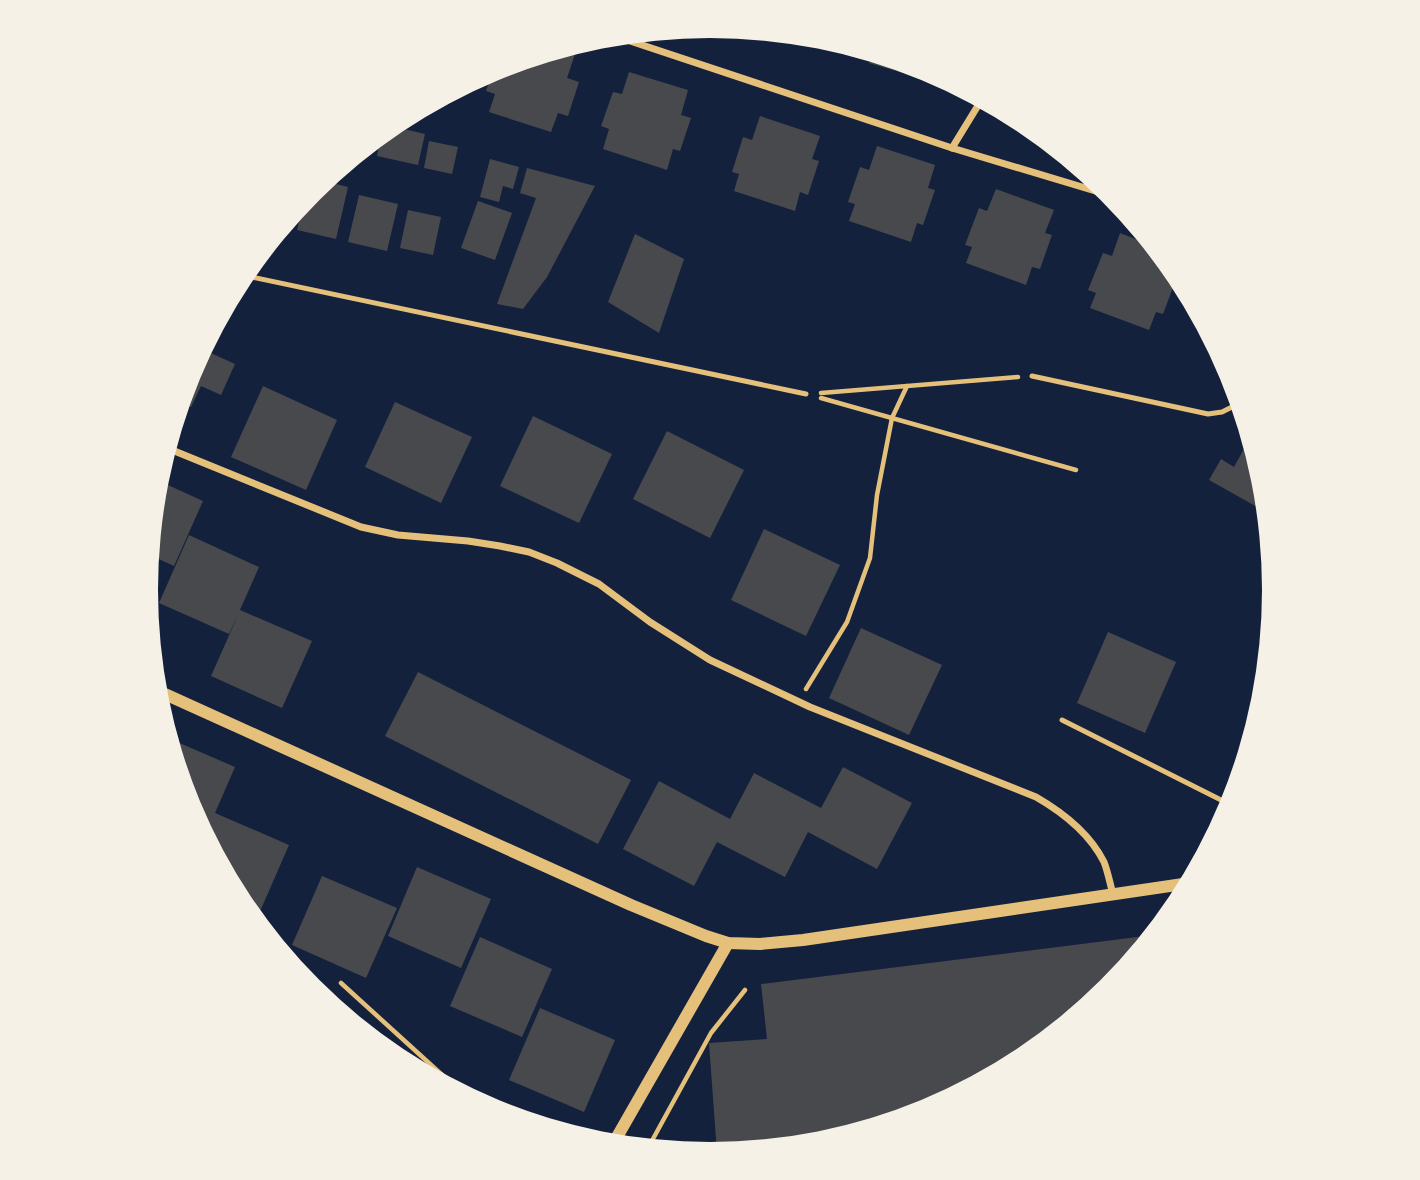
<svg xmlns="http://www.w3.org/2000/svg" width="1420" height="1180" viewBox="0 0 1420 1180" font-family="'Golos Text',sans-serif">
<style>
.building{fill:#48494c}
.lines{fill:none;stroke-linecap:round;stroke-linejoin:round}
.path{stroke:#e5c07b;stroke-width:4.5}
.service{stroke:#e5c07b;stroke-width:5}
.minor{stroke:#e5c07b;stroke-width:7}
.tertiary{stroke:#e5c07b;stroke-width:12}
</style>
<rect width="100%" height="100%" fill="#14213d"/>
<g class="building">
<path d="M561 49 575 54 567 78 579 82 568 116 558 113 551 132 489 112 495 94 486 91 493 70Z"/>
<path d="M873 53 926 69 943 78 941 84 869 63Z"/>
<path d="M629 72 688 90 681 115 691 118 680 151 673 149 667 170 603 149 609 129 601 126 613 92 622 94Z"/>
<path d="M760 116 820 136 812 159 819 161 808 195 800 192 795 211 734 191 739 174 732 172 743 137 752 140Z"/>
<path d="M391 126 425 134 418 165 377 156 381 134Z"/>
<path d="M429 141 458 147 452 174 424 168Z"/>
<path d="M877 146 935 165 928 188 935 190 923 225 917 223 911 242 849 221 855 204 848 202 860 167 869 170Z"/>
<path d="M490 159 519 167 513 189 503 186 499 202 480 197Z"/>
<path d="M527 168 595 186 547 277 523 309 497 304 536 198 520 193Z"/>
<path d="M324 181 348 187 336 239 297 230 304 201Z"/>
<path d="M996 189 1054 210 1045 233 1052 235 1040 269 1032 267 1026 285 966 263 972 247 965 245 979 208 987 211Z"/>
<path d="M359 195 398 204 387 251 348 242Z"/>
<path d="M478 201 512 213 495 260 461 248Z"/>
<path d="M408 210 441 217 433 255 400 248Z"/>
<path d="M1120 233 1153 246 1172 269 1168 279 1175 282 1163 314 1156 312 1149 330 1090 308 1096 293 1088 290 1103 253 1112 256Z"/>
<path d="M635 234 684 259 659 333 608 302Z"/>
<path d="M202 349 235 364 221 395 201 386 191 407 181 402 189 374Z"/>
<path d="M263 386 337 420 306 490 231 457Z"/>
<path d="M395 402 472 437 441 503 365 467Z"/>
<path d="M533 416 612 454 579 523 500 486Z"/>
<path d="M667 431 744 470 710 538 633 499Z"/>
<path d="M1250 438 1263 480 1266 512 1209 480 1221 459 1234 467Z"/>
<path d="M157 480 203 501 174 566 150 555Z"/>
<path d="M764 529 840 565 806 636 731 600Z"/>
<path d="M189 535 259 567 240 610 312 641 282 708 211 676 239 613 229 634 159 603Z"/>
<path d="M861 628 942 665 909 735 829 698Z"/>
<path d="M1108 632 1176 662 1145 733 1077 703Z"/>
<path d="M418 672 631 780 598 844 385 736Z"/>
<path d="M168 738 235 767 215 813 289 845 258 916 248 912 241 903 189 805Z"/>
<path d="M843 767 912 803 877 869 808 832 785 877 717 842 694 886 623 849 659 781 730 819 754 773 821 808Z"/>
<path d="M417 867 491 899 461 968 388 936Z"/>
<path d="M322 876 397 908 366 978 292 945Z"/>
<path d="M1153 935 1108 989 1023 1059 925 1111 820 1143 717 1153 709 1043 767 1039 761 984Z"/>
<path d="M480 937 552 969 522 1037 450 1006Z"/>
<path d="M540 1008 615 1040 584 1112 509 1080Z"/>
</g>
<g class="lines">
<g class="path">
<path d="M821 393 1018 377"/>
<path d="M821 398 1076 470"/>
<path d="M806 689 847 622 870 558 877 495 892 418 907 386"/>
<path d="M341 983 441 1074"/>
<path d="M434 1078 441 1074 462 1093"/>
<path d="M648 1148 711 1033 745 990"/>
</g>
<g class="service">
<path d="M242 275 806 394"/>
<path d="M1032 376 1208 414 1222 412 1240 403"/>
<path d="M1062 720 1231 805"/>
</g>
<g class="minor">
<path d="M615 36 952 148 1112 196"/>
<path d="M952 148 982 99"/>
<path d="M167 448 361 527 398 535 468 541 500 546 529 552 557 563 599 584 650 622 710 660 810 707 1036 797C1062 812 1090 834 1104 862 1108 872 1110 884 1113 894"/>
</g>
<g class="tertiary">
<path d="M156 690 631 905 706 936 728 943 760 944 803 940 1190 883"/>
<path d="M613 1144 728 943"/>
</g>
</g>
<path d="M0 0H1420V1180H0ZM158 590a552 552 0 1 1 1104 0a552 552 0 1 1-1104 0Z" fill="#f6f1e7" fill-rule="evenodd"/>
</svg>
